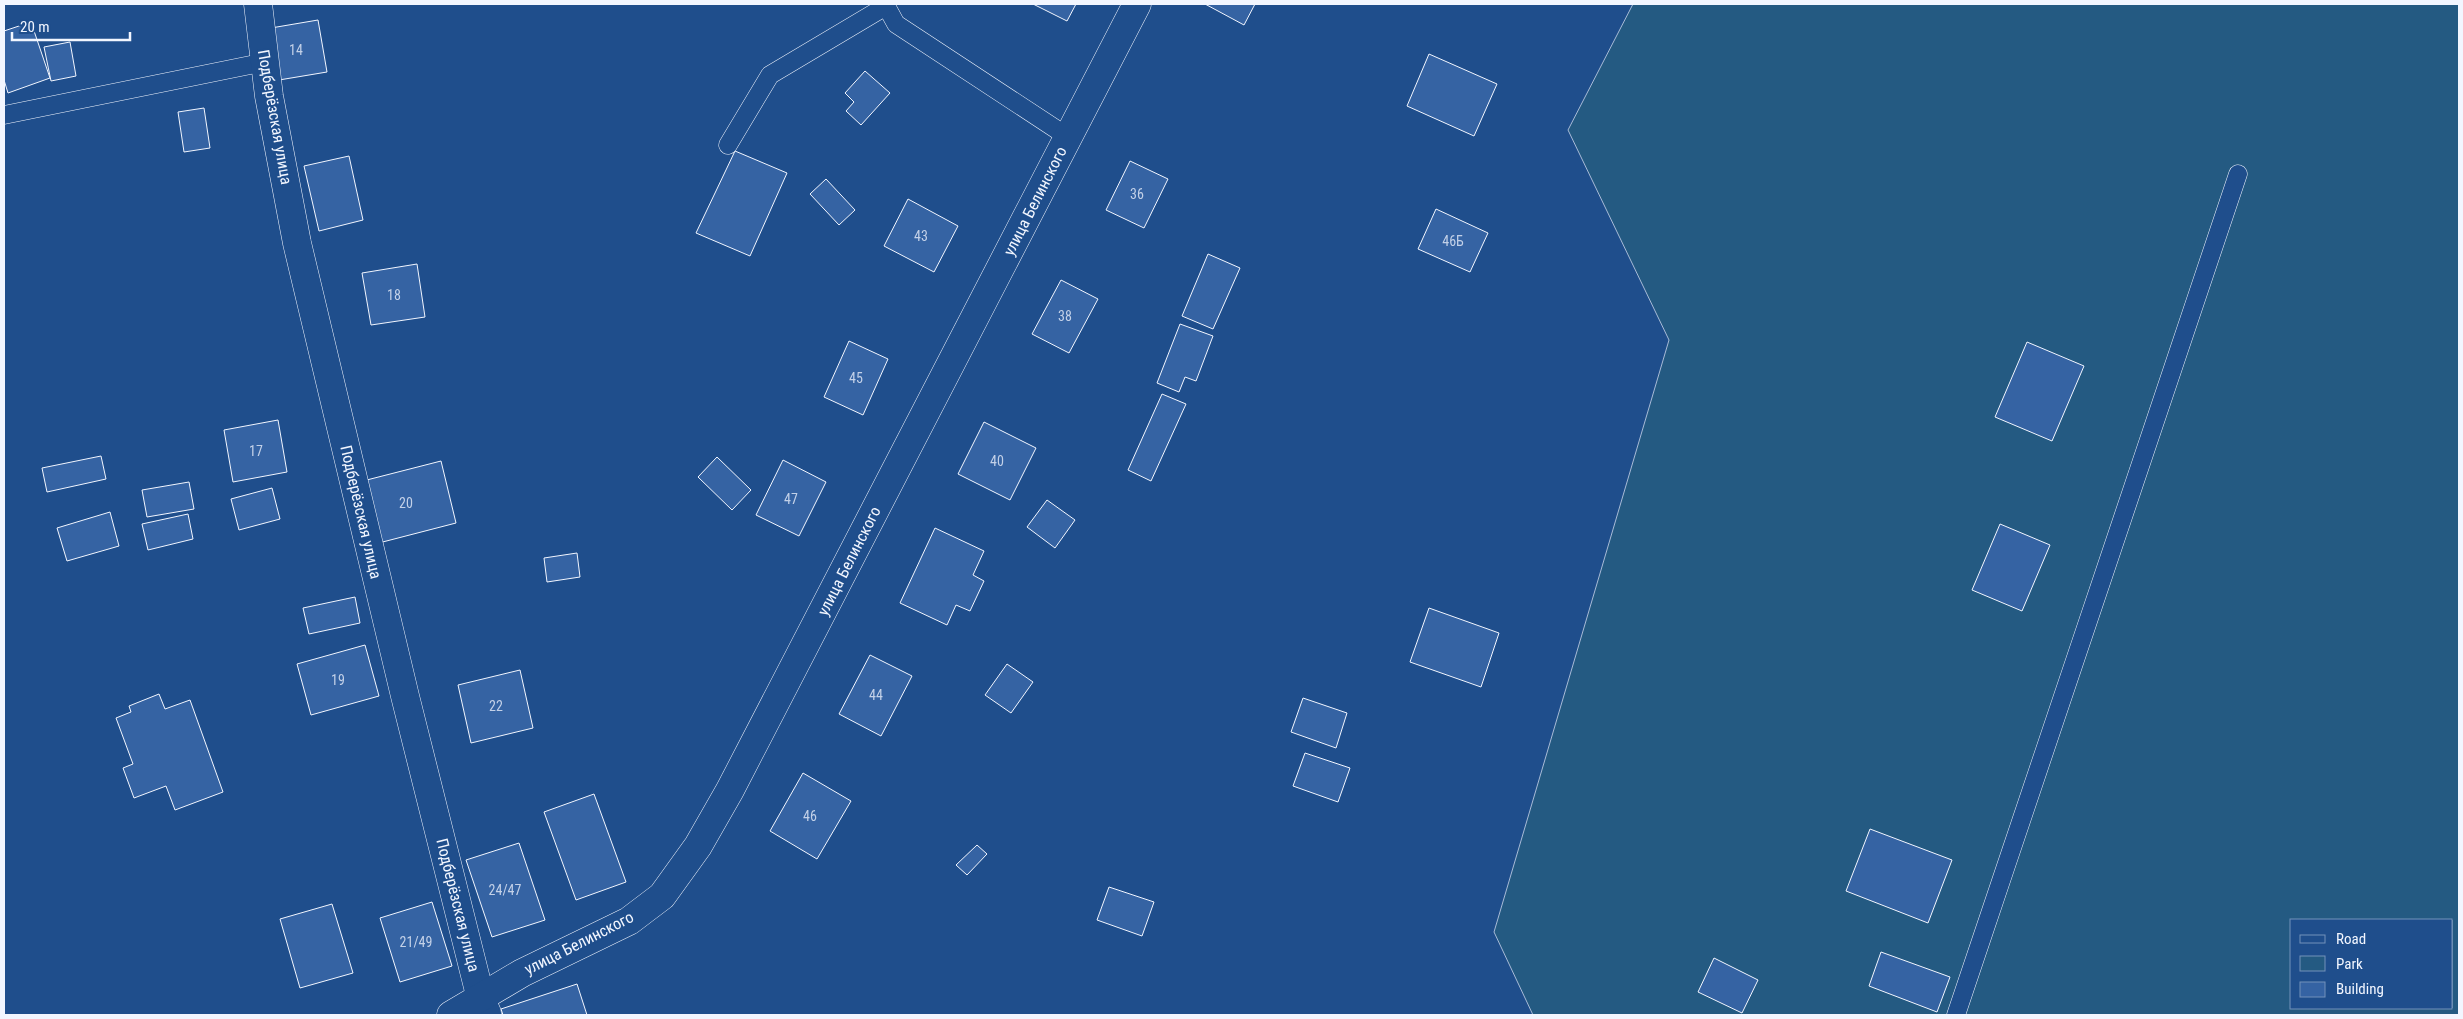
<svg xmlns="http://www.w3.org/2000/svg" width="2463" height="1019" viewBox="0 0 2463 1019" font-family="'Roboto Condensed',sans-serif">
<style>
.green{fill:#245a82;stroke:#a8bbd7;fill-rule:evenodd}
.building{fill:#3563a3;stroke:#f2f6ff}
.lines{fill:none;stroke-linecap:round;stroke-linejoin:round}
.lane-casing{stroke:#f2f6ff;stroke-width:19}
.street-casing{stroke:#f2f6ff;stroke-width:29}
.lane{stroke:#1f4e8c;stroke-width:18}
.street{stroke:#1f4e8c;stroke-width:28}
.labels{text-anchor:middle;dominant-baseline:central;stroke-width:4;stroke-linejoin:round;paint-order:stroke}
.number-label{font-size:14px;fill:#c3d1e8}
.street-label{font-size:16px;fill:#f2f6ff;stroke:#1f4e8c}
</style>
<rect width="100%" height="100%" fill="#1f4e8c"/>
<path class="green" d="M1633 4H2459V1015H1533L1494 932 1669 340 1568 130ZM2292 920H2452V1008H2292Z"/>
<g class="building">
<path d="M1033 4H1076L1067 21Z"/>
<path d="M1205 4H1255L1244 25Z"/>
<path d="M318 20 327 72 273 81 265 29Z"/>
<path d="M31 22 50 78 8 93 4 80V31Z"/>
<path d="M70 42 76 76 51 81 44 47Z"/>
<path d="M1429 54 1497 84 1474 136 1407 106Z"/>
<path d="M865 71 890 93 861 125 846 111 854 102 845 93Z"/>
<path d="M204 108 210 148 184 152 178 112Z"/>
<path d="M735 151 787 173 750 256 696 233Z"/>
<path d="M349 156 363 220 319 231 304 166Z"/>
<path d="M1130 161 1168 179 1144 228 1106 210Z"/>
<path d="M826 179 855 210 839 225 810 194Z"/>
<path d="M908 199 958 226 934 272 884 246Z"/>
<path d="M1436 209 1488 233 1470 272 1418 249Z"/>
<path d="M1208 254 1240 268 1213 329 1182 316Z"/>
<path d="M417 264 425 317 371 325 362 273Z"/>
<path d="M1061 280 1098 299 1069 353 1032 334Z"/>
<path d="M1180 324 1213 336 1196 381 1185 377 1179 392 1157 383Z"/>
<path d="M849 341 888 359 863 415 824 397Z"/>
<path d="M2027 342 2084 366 2052 441 1995 417Z"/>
<path d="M1162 394 1186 404 1151 481 1128 470Z"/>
<path d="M278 420 287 472 233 482 224 430Z"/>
<path d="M984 422 1036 448 1010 500 958 474Z"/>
<path d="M101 456 106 479 47 492 42 468Z"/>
<path d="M717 457 751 490 732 510 698 477Z"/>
<path d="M783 460 826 482 799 536 756 515Z"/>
<path d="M441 461 456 523 371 545 355 483Z"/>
<path d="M189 482 194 509 147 517 142 490Z"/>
<path d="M272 488 280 519 239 530 231 499Z"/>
<path d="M1047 500 1075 520 1055 548 1027 527Z"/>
<path d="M110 512 119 546 67 561 57 528Z"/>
<path d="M188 514 193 539 148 550 142 524Z"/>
<path d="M2000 524 2050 545 2022 611 1972 590Z"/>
<path d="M935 528 984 551 973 575 984 581 970 611 956 605 947 625 900 603Z"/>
<path d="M577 553 580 577 547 582 544 558Z"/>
<path d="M355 597 360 623 309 634 303 608Z"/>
<path d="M1429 608 1499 633 1481 687 1410 662Z"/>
<path d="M365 645 379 696 311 715 297 664Z"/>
<path d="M870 655 912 676 881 736 839 714Z"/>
<path d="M1007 664 1033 682 1011 713 985 695Z"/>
<path d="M520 670 533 728 471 743 458 685Z"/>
<path d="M159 694 165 709 190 700 223 792 175 810 166 786 134 798 123 768 133 764 116 718 131 712 129 706Z"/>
<path d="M1303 698 1347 713 1336 748 1291 732Z"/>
<path d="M1305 753 1350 768 1338 802 1293 786Z"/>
<path d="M803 773 851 801 817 859 770 831Z"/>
<path d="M594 794 626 882 576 900 544 812Z"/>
<path d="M1870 829 1952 860 1928 923 1846 891Z"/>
<path d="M519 843 545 920 492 937 466 860Z"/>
<path d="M977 845 987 854 967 875 956 865Z"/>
<path d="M1109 887 1154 902 1142 936 1097 920Z"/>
<path d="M432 902 452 966 400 982 380 918Z"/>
<path d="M332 904 353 973 300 988 280 919Z"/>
<path d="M1881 952 1950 977 1937 1012 1869 986Z"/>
<path d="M1714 958 1758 980 1742 1013 1698 992Z"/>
<path d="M577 984 587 1015H503L501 1009Z"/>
</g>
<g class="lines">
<defs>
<g id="lane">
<path d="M885 4 896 24 1068 137"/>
<path d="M4 115 265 62"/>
<path d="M728 145 770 75 886 6"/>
<path d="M1956 1015 2238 174"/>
</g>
<g id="street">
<path d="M258 4 269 96 297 243 405 696 481 999 487 1013"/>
<path d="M451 1015 522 973 629 921 662 896 698 846 730 790 1137 4"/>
</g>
</defs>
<use href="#lane" class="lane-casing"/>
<use href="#street" class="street-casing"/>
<use href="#lane" class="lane"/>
<use href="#street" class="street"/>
</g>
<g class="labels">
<g class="number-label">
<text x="296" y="50">14</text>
<text x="1137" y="194">36</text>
<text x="921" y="236">43</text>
<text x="1453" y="241">46Б</text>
<text x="394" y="295">18</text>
<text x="1065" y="316">38</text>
<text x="856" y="378">45</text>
<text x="256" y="451">17</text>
<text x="997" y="461">40</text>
<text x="791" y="499">47</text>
<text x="406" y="503">20</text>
<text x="338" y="680">19</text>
<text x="876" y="695">44</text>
<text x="496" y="706">22</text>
<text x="810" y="816">46</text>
<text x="505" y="890">24/47</text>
<text x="416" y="942">21/49</text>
</g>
<g class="street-label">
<text transform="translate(275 117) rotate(80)">Подберёзская улица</text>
<text transform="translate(1035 201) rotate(-63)">улица Белинского</text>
<text transform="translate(361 512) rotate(77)">Подберёзская улица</text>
<text transform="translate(849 561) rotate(-63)">улица Белинского</text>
<text transform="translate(458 905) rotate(76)">Подберёзская улица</text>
<text transform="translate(579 943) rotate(-27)">улица Белинского</text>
</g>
</g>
<rect width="2463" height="1019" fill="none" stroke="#f2f6ff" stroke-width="10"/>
<rect x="2290" y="919" width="162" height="90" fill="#1f4e8c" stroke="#7391ba"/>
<rect x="2300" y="935" width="25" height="8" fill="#1f4e8c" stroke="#7391ba"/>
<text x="2336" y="944" font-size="15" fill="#f2f6ff">Road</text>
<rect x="2300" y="956" width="25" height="15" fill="#245a82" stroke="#7391ba"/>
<text x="2336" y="969" font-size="15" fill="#f2f6ff">Park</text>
<rect x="2300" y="982" width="25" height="15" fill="#3563a3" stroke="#7391ba"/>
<text x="2336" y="994" font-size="15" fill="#f2f6ff">Building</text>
<path d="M12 32v8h118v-8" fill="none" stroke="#f2f6ff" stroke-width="2.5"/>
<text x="20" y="32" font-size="15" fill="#f2f6ff" stroke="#1f4e8c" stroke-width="4" paint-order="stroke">20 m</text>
</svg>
